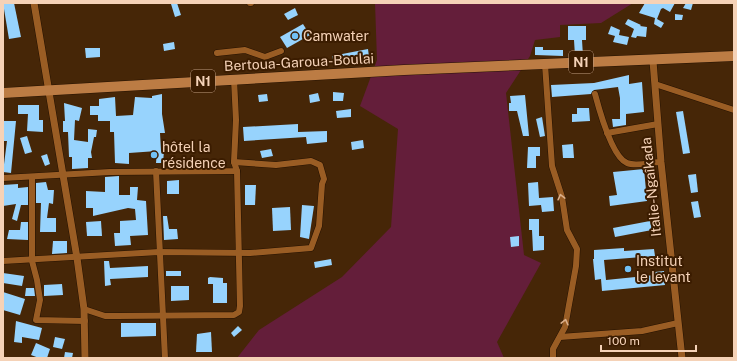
<svg xmlns="http://www.w3.org/2000/svg" width="737" height="361" viewBox="0 0 737 361" font-family="'Public Sans',sans-serif">
<style>
.green{fill:#641e3a}
.building{fill:#97d3fd}
.lines{fill:none;stroke-linecap:round;stroke-linejoin:round}
.minor-casing{stroke:#251202;stroke-width:7}
.tertiary-casing{stroke:#251202;stroke-width:8}
.trunk-casing{stroke:#251202;stroke-width:11}
.minor{stroke:#9a5d24;stroke-width:6}
.tertiary{stroke:#9a5d24;stroke-width:7}
.trunk{stroke:#bc7c44;stroke-width:10}
.oneway{stroke:#daaf8b}
.poi-dot{fill:#72c1f5;stroke:#3b1c00;stroke-width:1.5}
.labels{text-anchor:middle;dominant-baseline:central;stroke-width:4;stroke-linejoin:round;paint-order:stroke}
.shield{fill:#3b1c00;stroke:#bd9b80;stroke-width:1}
.shield-label{font-size:13px;font-weight:bold;fill:#f5d2b7}
.poi-label{font-size:14px;fill:#f5d2b7;stroke:#3b1c00;text-anchor:start}
.street-label{font-size:14px;fill:#f5d2b7;stroke:#3b1c00}
</style>
<rect width="100%" height="100%" fill="#462607"/>
<path class="green" d="M375 3H633L601 23 560 25V37L535 40 530 56 506 93 524 255 541 263 497 342 504 358H237L259 330 342 277 391 227 398 129 360 106 377 60Z"/>
<g class="building">
<path d="M3 3H14L21 37 9 39Z"/>
<path d="M175 3H177L181 15 175 17 171 4Z"/>
<path d="M645 3H675L670 12 663 8 661 9 657 19 664 23 661 28 654 24 655 18 639 13Z"/>
<path d="M686 3H693L691 10 683 8Z"/>
<path d="M295 8 298 15 288 20 284 14Z"/>
<path d="M675 14 683 15 682 20H675Z"/>
<path d="M628 19 641 25 640 26 647 27 646 37 637 36 636 38 631 37 634 29 625 24Z"/>
<path d="M303 24 310 35 287 48 280 37Z"/>
<path d="M568 26H586V40H582L583 56H575L574 40H568Z"/>
<path d="M611 26 620 30 619 35 629 37 627 45 613 42 615 36 608 34Z"/>
<path d="M174 42 175 49 164 51 163 44Z"/>
<path d="M535 47H543V50H563V56L535 55Z"/>
<path d="M85 48H100V57L86 58Z"/>
<path d="M368 49 369 57 334 63 332 56Z"/>
<path d="M629 75V84L642 82 644 112 626 114V125L613 127 612 119H620V98L618 87 594 90 591 94 552 97 551 85 594 83Z"/>
<path d="M333 92 344 93 343 101H333Z"/>
<path d="M318 93 320 101 310 103 309 95Z"/>
<path d="M162 94V114L165 133H160L161 151H164L163 163H156L157 151 129 153V164L115 163 114 132H110V121H98V115H90V106H99V99L115 97 116 116 133 115 135 97 152 98V96Z"/>
<path d="M267 94 268 101 259 102 258 95Z"/>
<path d="M525 95 529 136H523L517 111H509V103H511L510 96Z"/>
<path d="M64 103 82 108 79 121 75 120 74 140 88 142V129L97 130 96 137H94L91 152 92 158H88V168L72 169V157H69L68 132H63V121H65Z"/>
<path d="M18 105H39V120H43V132L27 131 28 114H18Z"/>
<path d="M577 108H589L590 121 572 122V114H577Z"/>
<path d="M351 109V117L337 118 336 111Z"/>
<path d="M683 111 690 153 683 154 676 112Z"/>
<path d="M542 117 545 136 540 137 536 119Z"/>
<path d="M4 121H16L11 173 3 172 7 141H3Z"/>
<path d="M298 124V132L327 131V142L307 144 306 137 244 141 243 127Z"/>
<path d="M27 136 32 152 25 154 20 138Z"/>
<path d="M363 140 364 148 352 150 351 142Z"/>
<path d="M573 144 574 158H563L562 145Z"/>
<path d="M528 147H540V156H536V168H527Z"/>
<path d="M271 149 273 156 262 158 260 151Z"/>
<path d="M47 154 50 164 45 166 41 156Z"/>
<path d="M644 169 647 201 610 206 609 196 617 195 613 172Z"/>
<path d="M696 174 698 192 691 193 688 175Z"/>
<path d="M119 176V195H130V187H138L137 200 146 201 148 235 130 236 131 245 115 246 114 233H120V221L136 220 135 209 128 208 93 216V208H86V191L105 192V177Z"/>
<path d="M179 180V194H167V181Z"/>
<path d="M46 182 48 190H54L53 204 49 203 47 218H56V232H40L41 203H36V183Z"/>
<path d="M538 182 539 198 553 197 554 211 542 212 541 205 529 206 528 183Z"/>
<path d="M18 184V188L28 187V205H21L17 221 12 219 16 204 3 206V185Z"/>
<path d="M245 185H256L255 205H245Z"/>
<path d="M698 201 701 217 694 218 691 202Z"/>
<path d="M302 205 314 206 309 239 300 237Z"/>
<path d="M290 207 291 230 273 231 272 208Z"/>
<path d="M163 216H167L169 229H177L178 239 164 240Z"/>
<path d="M529 219H539V236H544V250L533 251 532 230H529Z"/>
<path d="M101 221 102 236H87L86 222Z"/>
<path d="M650 221 652 230 615 237 613 228Z"/>
<path d="M21 222H28V240L7 239 9 230H20Z"/>
<path d="M519 236V246L511 247 510 237Z"/>
<path d="M53 241H67V253L52 254Z"/>
<path d="M624 248V251L654 249 655 256 604 260 606 280 655 275V272L664 271 665 285 602 291 601 279 595 280 593 259H594V250Z"/>
<path d="M331 259 332 265 315 268 314 262Z"/>
<path d="M104 261H109L110 268 148 266V277L110 279 111 285 105 286Z"/>
<rect x="166" y="271" width="15" height="5"/>
<path d="M3 273 24 276 22 286 3 283Z"/>
<path d="M210 277 223 278V283H227V303H213V284H208V278Z"/>
<path d="M62 284 63 295 44 296V285Z"/>
<path d="M171 286H189V300L171 301Z"/>
<path d="M26 288H34L35 296H25Z"/>
<path d="M3 292 25 299 20 315 3 310Z"/>
<path d="M16 321 42 328 39 340 22 337V343L14 342Z"/>
<path d="M121 323H156V336L121 337Z"/>
<path d="M238 326 242 330 234 337 231 333Z"/>
<path d="M211 332 212 352H196L197 334Z"/>
<path d="M55 337 65 339 62 349 53 347Z"/>
<path d="M36 343 50 349 47 358H39L31 355Z"/>
<path d="M65 352 73 353 72 358H64Z"/>
</g>
<g class="lines">
<defs>
<g id="minor">
<path d="M250 3H251"/>
<path d="M217 53 245 50 265 57 281 51"/>
<path d="M545 64 552 166 562 197 567 230 577 249 576 266 565 327 553 349V358"/>
<path d="M655 84 734 110"/>
<path d="M595 94C599 109 612 157 627 163 636 167 652 162 661 162"/>
<path d="M607 133 658 124"/>
<path d="M156 171 165 358"/>
<path d="M32 177V261L37 280 40 300 36 320 85 321"/>
<path d="M3 178 110 172 237 171 234 162 236 120 234 79"/>
<path d="M3 261 159 252 250 253 311 248 319 226 322 184 324 179 320 165 311 161 276 165 234 162"/>
<path d="M84 309 105 316H117L234 315 239 312 240 306 237 171"/>
<path d="M560 337 642 331 678 323"/>
</g>
<g id="tertiary">
<path d="M34 3 77 258 84 309 85 358"/>
<path d="M653 61 661 162 682 358"/>
</g>
<path id="trunk" d="M3 93 404 70 734 56"/>
</defs>
<use href="#minor" class="minor-casing"/>
<use href="#tertiary" class="tertiary-casing"/>
<use href="#trunk" class="trunk-casing"/>
<use href="#minor" class="minor"/>
<use href="#tertiary" class="tertiary"/>
<use href="#trunk" class="trunk"/>
</g>
<defs><path id="oneway-chevron" d="M-2-3.5L2.5 0L-2 3.5" fill="none" stroke-width="1.6" stroke-linecap="round" stroke-linejoin="round"/></defs>
<g class="oneway">
<use href="#oneway-chevron" transform="translate(561 197) rotate(-104)"/>
<use href="#oneway-chevron" transform="translate(565 322) rotate(-76)"/>
</g>
<g class="poi-dot">
<circle cx="295" cy="36" r="4"/>
<circle cx="154" cy="155" r="4"/>
<circle cx="628" cy="269" r="4"/>
</g>
<g class="labels">
<g class="shield">
<rect x="569" y="51" width="24" height="22" rx="3"/>
<rect x="191" y="70" width="24" height="22" rx="3"/>
</g>
<g class="shield-label">
<text x="581" y="62">N1</text>
<text x="203" y="81">N1</text>
</g>
<g class="poi-label">
<text x="303" y="36">Camwater</text>
<text x="162" y="147">hôtel la<tspan x="162" dy="16">résidence</tspan></text>
<text x="636" y="261">Institut<tspan x="636" dy="16">le levant</tspan></text>
</g>
<g class="street-label">
<text transform="translate(299 62) rotate(-3)">Bertoua-Garoua-Boulai</text>
<text transform="translate(651 187) rotate(-96)">Italie-Ngaîkada</text>
</g>
</g>
<rect width="737" height="361" fill="none" stroke="#f5d2b7" stroke-width="8"/>
<path d="M601 345v6h95v-6" fill="none" stroke="#f5d2b7" stroke-width="2"/>
<text x="607" y="345" font-size="12" fill="#f5d2b7" stroke="#3b1c00" stroke-width="3" paint-order="stroke">100 m</text>
</svg>
